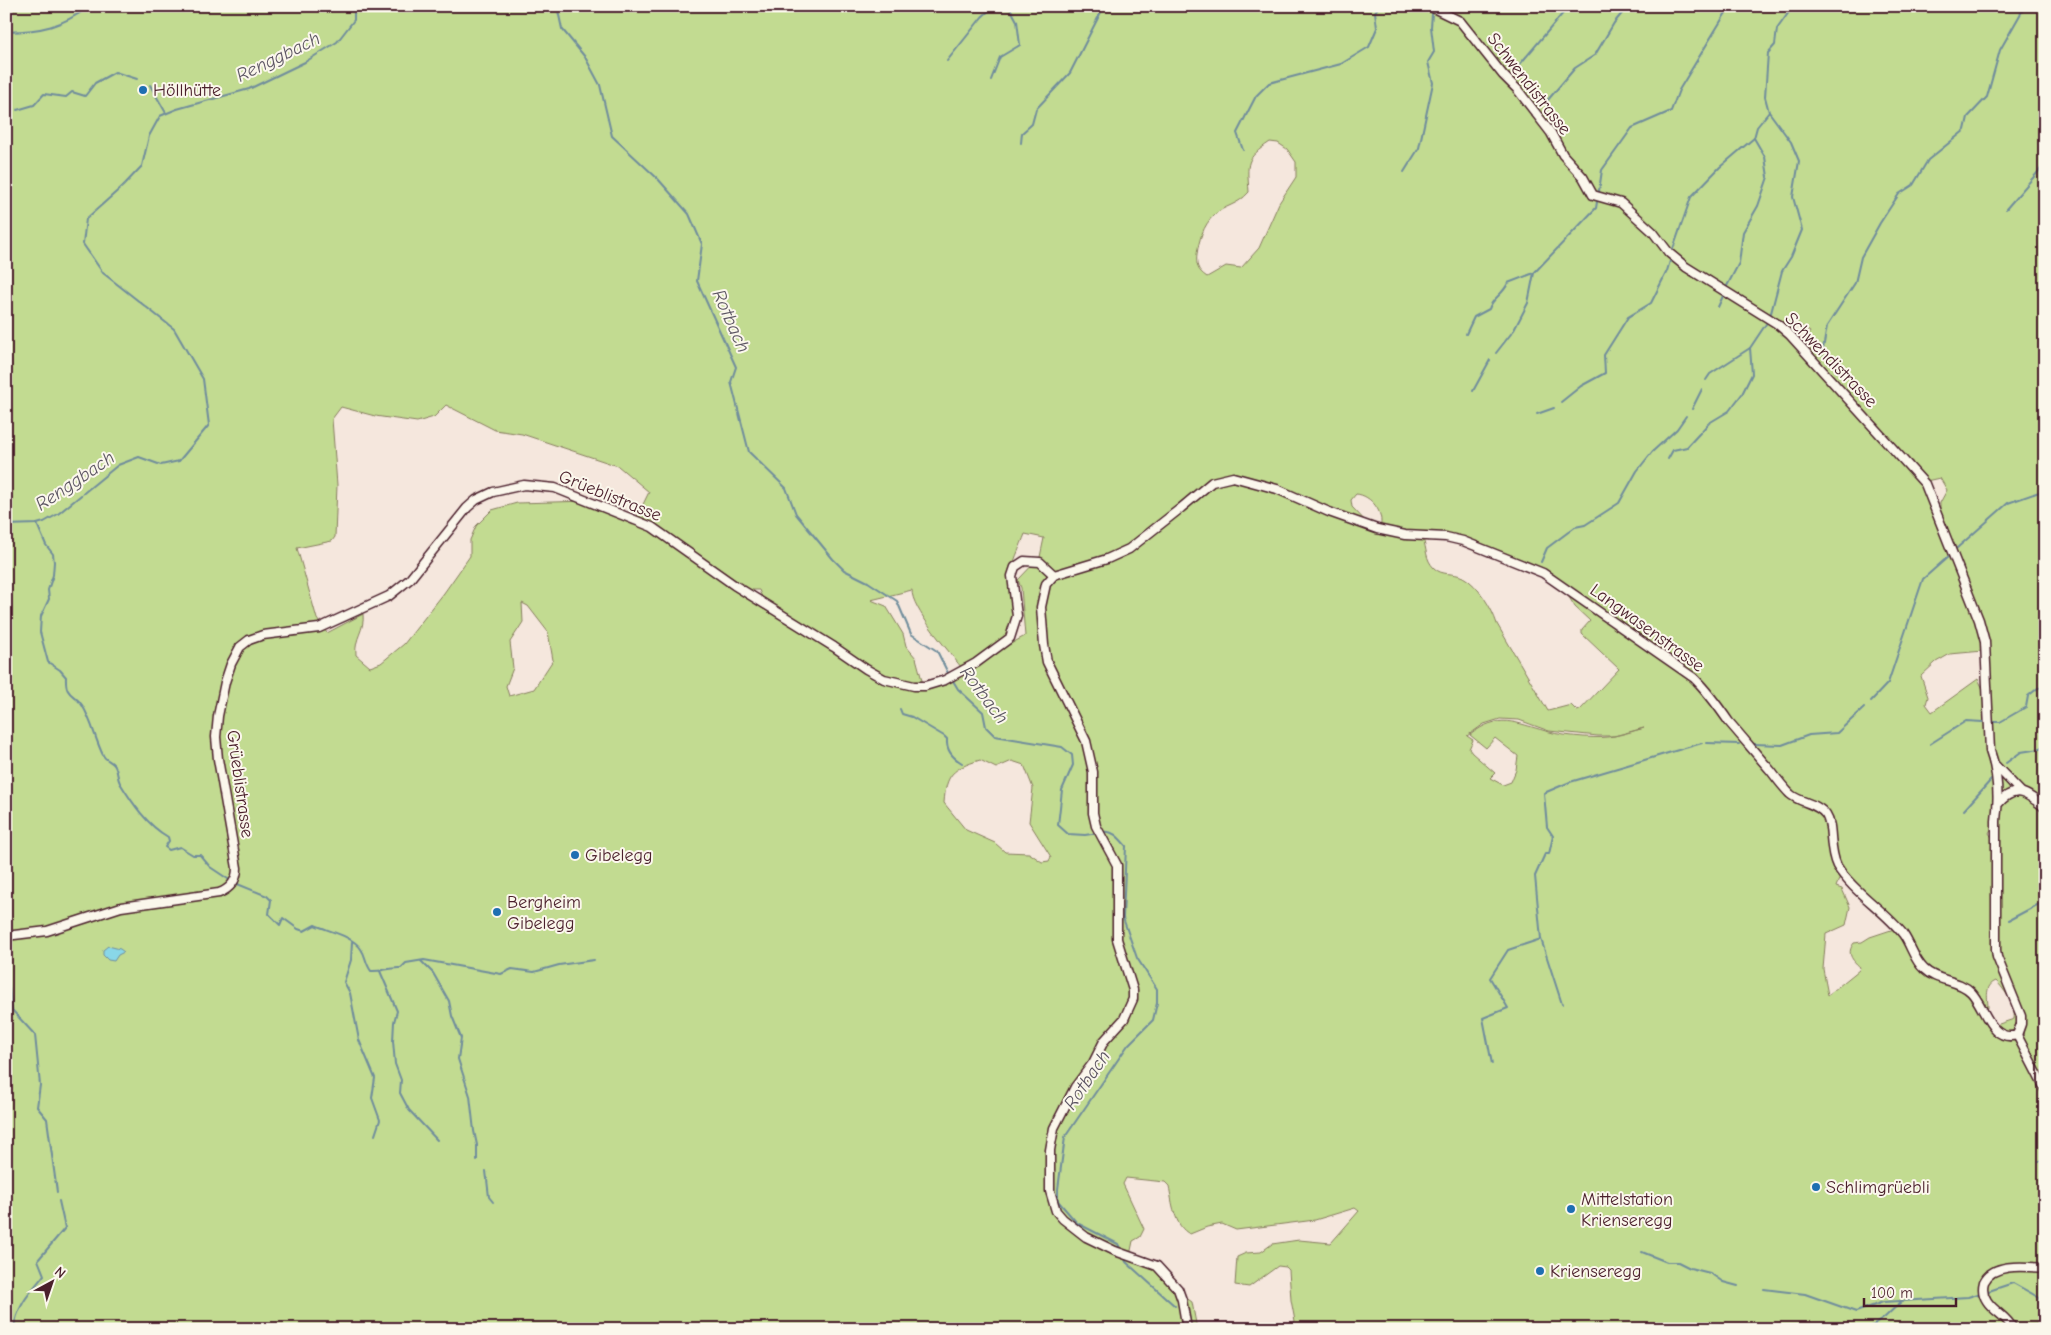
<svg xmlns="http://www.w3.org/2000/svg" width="2051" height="1335" viewBox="0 0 2051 1335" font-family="'Comic Neue',sans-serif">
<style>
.green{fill:#c2db91;stroke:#867d5e;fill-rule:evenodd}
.water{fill:#89d7e8;stroke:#708d9c}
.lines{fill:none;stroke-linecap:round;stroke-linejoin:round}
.stream{stroke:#708d9c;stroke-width:2}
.minor-casing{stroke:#4a1f2b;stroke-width:11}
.minor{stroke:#fbf7ec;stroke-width:8}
.poi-dot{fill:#1f6fb2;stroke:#fbf7ec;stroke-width:2}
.labels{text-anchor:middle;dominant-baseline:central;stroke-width:4;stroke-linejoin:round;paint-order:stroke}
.street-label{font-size:18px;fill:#4a1f2b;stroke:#fbf7ec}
.poi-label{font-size:18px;fill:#4a1f2b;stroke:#fbf7ec;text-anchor:start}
.water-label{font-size:19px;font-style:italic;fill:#5d5664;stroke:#fbf7ec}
</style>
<rect width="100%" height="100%" fill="#f5e7dd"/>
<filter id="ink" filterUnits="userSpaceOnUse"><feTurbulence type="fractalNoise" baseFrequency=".02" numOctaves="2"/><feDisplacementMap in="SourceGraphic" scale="10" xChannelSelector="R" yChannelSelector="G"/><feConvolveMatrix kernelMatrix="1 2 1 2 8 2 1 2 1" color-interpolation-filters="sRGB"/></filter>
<g filter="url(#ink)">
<g class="green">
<path d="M6 6H2045V805C2023 788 1998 775 1990 746L1986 643 1981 619 1938 509H1940V503L1947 490 1940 478 1926 481 1912 466V461L1909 463 1907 461 1813 358 1804 341 1810 332 1796 322 1786 332 1925 486 1978 621 1983 651 1950 654 1936 662 1921 676 1928 697 1926 704 1932 712 1978 679 1984 691 1987 727 1986 728 1996 789 1994 823 1989 833 1994 841 1995 955 2000 972 2020 1017C2019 1024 2019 1031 2011 1035L2003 1034 1996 1029V1025L2014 1019C2016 1006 2005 990 1996 981 1984 986 1988 998 1988 1008L1984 1010 1974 994 1967 987 1933 974 1924 967 1907 934 1840 867 1832 846 1831 821 1826 812 1818 806 1792 794 1790 796 1816 808 1825 817 1832 856 1841 874 1836 887 1842 889 1850 907 1846 925 1826 934 1823 969 1828 995 1859 970 1860 967C1852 960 1846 953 1854 943L1862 942 1870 937 1897 928C1909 942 1912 963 1928 975 1940 984 1955 981 1971 995L1993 1031 2014 1041 2022 1048 2045 1093V1329H1289L1295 1321 1291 1300 1289 1270 1286 1267 1278 1266 1249 1287 1235 1285 1237 1257 1246 1253 1261 1252 1272 1244 1299 1240 1331 1243 1359 1211 1355 1208 1315 1220 1236 1230 1222 1224 1207 1227 1190 1234C1174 1227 1172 1201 1169 1186L1165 1182 1126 1178 1123 1184 1144 1229 1140 1237 1133 1241 1129 1260 1149 1266 1163 1275 1172 1288 1192 1302 1197 1329H6ZM1270 142 1278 143 1287 149 1296 162V177L1279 203 1259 248 1241 268 1226 266 1207 277C1197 270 1196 265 1197 254 1199 240 1203 226 1214 215 1225 205 1237 206 1249 192 1247 162 1245 159 1270 142ZM446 405 495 430 522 434 618 466 649 492 633 525 589 501 517 503 492 510 476 526 470 540V556L444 593 404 644 381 663 370 667 356 655C354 637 365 631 363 614L327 633 317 619 297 548 332 541 335 537 337 485 332 419 341 407 375 416 417 422 434 417ZM1356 494C1371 495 1385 513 1380 528L1406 534 1456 538 1536 569 1554 578 1692 674 1709 691 1768 767 1765 768 1734 732 1709 695 1695 681 1564 589 1575 607 1590 621 1582 630V634L1619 669 1580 710 1577 711 1571 705 1548 711 1497 624C1492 608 1478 585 1463 577 1453 572 1442 576 1434 568 1425 559 1427 549 1423 539 1414 537 1404 537 1395 535 1373 531 1331 520 1315 505L1369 525 1352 507 1351 500ZM1025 534 1044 538 1040 557 1018 580 1021 588 1025 636 959 672 938 686 914 688 898 685 870 674 736 587 709 568 714 565 750 590H759L764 602C781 613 799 624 817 635 843 652 890 693 923 684L916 658 906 646 903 634 886 606 871 600 912 590C911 608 949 651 961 667L1008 638C1024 615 1006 598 1010 576 1011 566 1021 545 1025 534ZM522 603 528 606 548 632 553 660 534 689 509 696 506 686 513 668 510 642 523 622ZM1500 719 1519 720 1549 731 1598 736H1614L1644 728C1620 735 1610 739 1584 737 1572 736 1558 735 1546 731 1515 723 1499 712 1470 735L1486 748 1495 738 1518 756 1516 770 1511 782 1503 785 1490 778 1495 773 1472 753 1469 749 1473 740 1467 736 1484 724ZM980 760 996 768 1012 761 1024 765 1033 788 1029 822 1051 857 1049 861 1042 862 1029 853 1005 852 995 843 966 830 944 803C946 774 952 769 980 760Z"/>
<path d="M1999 771 2010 785 2008 793 1999 799Z"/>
<path d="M2020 794 2045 809V1075L2040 1077 2023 1043 2024 1021 1999 958 1998 810 2004 800Z"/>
</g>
<path class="water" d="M108 946 120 949 124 952 118 955 114 961 108 960 103 955V950Z"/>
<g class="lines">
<g class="stream">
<path d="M557 6 562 29 585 57 600 85 612 136 658 179 689 214 702 244 697 281 736 367 731 382 749 452 786 488 796 514 833 559 844 570 868 582 897 601 911 634 937 651 949 675"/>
<path d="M6 32C42 31 61 27 90 6"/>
<path d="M947 61 982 17 994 6"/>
<path d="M1515 70 1569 6"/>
<path d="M991 80 1000 57 1020 45 1017 21 1009 6"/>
<path d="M150 85 166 113"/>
<path d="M1547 101 1575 68 1595 55 1614 23 1628 6"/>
<path d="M17 110 34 105 44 94 66 97 72 92 85 96 95 83 115 72 137 79"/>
<path d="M1021 143 1022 133 1032 124 1036 109 1070 73 1103 8"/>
<path d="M1243 150 1237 133 1256 96 1269 83 1341 64 1369 47 1377 28 1375 12 1379 6"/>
<path d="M1404 172 1419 148 1433 83 1428 62 1434 52 1431 27 1432 14"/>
<path d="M1599 191 1602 170 1632 128 1671 111 1679 90 1727 11 1728 6"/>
<path d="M2006 209 2045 164"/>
<path d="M1673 249 1691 197 1720 167 1754 138 1757 127 1769 112"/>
<path d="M1727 286 1739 263 1743 232 1758 206 1768 177 1765 157 1754 138"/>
<path d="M1718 307 1723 296"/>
<path d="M1771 313 1782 271 1791 257 1802 230 1793 197 1799 161 1791 142 1769 112 1765 97 1768 53 1775 45 1777 29 1789 12 1796 6"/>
<path d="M1466 334 1474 317 1489 309C1492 298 1503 295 1508 283L1534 273 1596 208 1597 202"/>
<path d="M1496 353 1514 330 1528 303 1534 273"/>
<path d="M1822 355 1827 326 1855 283 1861 257 1880 223 1899 194 1913 185 1928 160 1965 130 1968 117 1987 97 2000 50 2025 6"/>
<path d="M1706 380 1710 374 1750 348 1766 324"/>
<path d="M1473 391 1490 360"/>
<path d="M1561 402 1581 386 1605 373 1604 355 1628 317 1651 303 1667 271 1670 261"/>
<path d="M1692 409 1702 389"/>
<path d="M1537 414 1554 408"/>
<path d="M1668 459 1673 450 1687 447 1709 423 1729 411 1742 394 1752 374 1750 348"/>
<path d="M37 524 46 545 53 554 54 562 53 575 48 590 49 599 41 616 40 632 48 662 60 670 66 677C65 697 74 693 82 705 92 721 95 739 103 755 105 760 111 761 114 765 118 770 117 778 120 783 133 804 147 825 168 837L169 841 165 847 169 850 180 847 193 855H200L210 867 231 881"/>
<path d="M6 525 37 524 44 522 58 514 118 465 139 457 161 465 179 461 209 425 203 379 174 329 103 273 83 244 86 219 123 186 142 166 149 136 160 116 177 109 249 89 305 62 337 42 354 20V6"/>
<path d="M1957 548 2008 503 2045 490"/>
<path d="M1541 562 1547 548 1575 527 1585 525 1619 503 1637 471 1652 452 1677 429 1686 416"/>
<path d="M952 679 958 689 983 712 986 727 995 736 1062 747 1072 755 1073 765 1062 790 1058 825 1068 834 1085 835 1098 833"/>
<path d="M1871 701 1888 683 1923 579 1949 556"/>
<path d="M900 709 902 714 912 717 944 736 947 739C946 751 953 758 962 763"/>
<path d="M1994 722H2000L2026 707 2028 696 2038 688 2045 687"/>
<path d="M1707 743 1739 744"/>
<path d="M1754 744 1782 745 1809 735 1837 733 1864 708"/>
<path d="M1930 744 1966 721 1983 722"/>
<path d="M2006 763 2021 752 2040 749 2045 745"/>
<path d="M1964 810 1991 780"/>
<path d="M1103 832C1113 830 1119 838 1126 846L1123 918 1137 958 1157 989V1003L1153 1020 1128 1045 1065 1137 1058 1189V1201L1077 1223 1118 1244 1121 1250"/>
<path d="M235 883 267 896 271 900 269 914 280 925 283 918 298 929 304 931 315 925C328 931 353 936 361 949 366 956 365 963 371 971 381 972 390 967 401 968L406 963 424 960 501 974 512 969 534 972 559 965 594 960"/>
<path d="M2009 920 2039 904 2045 906"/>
<path d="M352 942 351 960 344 982 350 993 359 1040 375 1078 372 1098 380 1120 375 1135"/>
<path d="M421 961 433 973 449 1001 452 1016 461 1038 458 1059 470 1096 474 1131 477 1145V1160"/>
<path d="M6 964 12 1010 35 1035 40 1085 37 1107 47 1119 57 1192"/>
<path d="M380 971 397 1011 394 1022 393 1041 395 1064 401 1080 400 1093 409 1110 437 1140"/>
<path d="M1562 1004 1541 939 1535 876 1545 854H1549L1553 836 1547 827 1544 793 1570 782 1702 743"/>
<path d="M1492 1064 1483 1018 1508 1008 1490 978 1508 950 1541 939"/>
<path d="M2039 1161 2045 1160"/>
<path d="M486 1171 489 1197 493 1202"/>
<path d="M1642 1252 1667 1262H1678L1690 1268 1710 1273 1723 1282 1738 1286"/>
<path d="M1124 1257 1126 1262 1175 1306"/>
<path d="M1764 1289 1805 1294 1856 1312 1883 1302 1968 1297 1978 1294"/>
<path d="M1989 1291 2013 1283 2045 1301"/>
<path d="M1188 1312 1192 1329"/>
<path d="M14 1329C16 1307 31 1291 44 1275L38 1260 65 1228 59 1201"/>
<path d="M1868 1329 1884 1318 1902 1301"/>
</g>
<defs>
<g id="minor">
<path d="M1429 6 1460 21 1503 75 1517 89 1551 133 1563 155 1583 177 1593 195 1621 203 1653 232 1669 253 1686 267 1776 323 1790 335 1925 484 1979 620 1985 642 1990 751C1998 773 1999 797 1996 821V950L1997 957 2021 1016V1024L2017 1035"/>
<path d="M1995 765 2021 792"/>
<path d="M1998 804C2016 783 2028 794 2045 808"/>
<path d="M6 936 47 931 121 907 219 893C230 889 237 880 237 868L218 759 216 737 218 716 225 682 231 664 240 647 249 640 263 635 319 628 389 596 410 579 467 508 476 500 493 492 524 485 555 488 652 527 734 585 834 647 866 669 884 679 914 686H925L945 680 976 663 1010 638 1017 616 1012 576 1015 567 1024 561 1040 562 1054 575"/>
<path d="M2017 1035 2045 1089"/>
<path d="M1187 1329 1182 1300 1178 1289 1157 1266 1115 1251 1086 1237 1063 1219 1056 1211 1050 1191V1150L1054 1128 1075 1087 1093 1063 1104 1041 1124 1019 1133 999V990L1117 939V865L1096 826 1093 813V772L1086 741 1047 662 1044 645 1041 607 1046 584 1054 575 1107 559 1129 549 1181 508 1212 482 1233 477 1277 489 1329 512 1377 529 1405 535 1446 537 1463 541 1543 573 1694 678C1707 691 1718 706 1729 722 1743 738 1757 755 1771 771 1777 779 1783 787 1790 794 1800 803 1818 803 1826 815 1834 827 1828 848 1837 866 1852 891 1884 910 1903 934 1911 945 1914 960 1924 969 1937 982 1958 979 1971 992 1985 1006 1990 1043 2017 1035"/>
<path d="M2013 1329C2007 1316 1994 1312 1987 1301 1983 1295 1982 1289 1984 1282 1993 1262 2028 1267 2045 1268"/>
</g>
</defs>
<use href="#minor" class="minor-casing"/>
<use href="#minor" class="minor"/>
</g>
</g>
<g class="poi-dot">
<circle cx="143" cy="90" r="5"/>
<circle cx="575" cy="855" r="5"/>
<circle cx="497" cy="912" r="5"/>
<circle cx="1816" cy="1187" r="5"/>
<circle cx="1571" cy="1209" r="5"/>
<circle cx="1540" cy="1271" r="5"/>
</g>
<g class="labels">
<g class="street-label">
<text transform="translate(1529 84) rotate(52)">Schwendistrasse</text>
<text transform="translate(1831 360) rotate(46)">Schwendistrasse</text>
<text transform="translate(610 496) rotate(22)">Grüeblistrasse</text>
<text transform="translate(1647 628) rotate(36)">Langwasenstrasse</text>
<text transform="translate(240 784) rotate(82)">Grüeblistrasse</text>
</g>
<g class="poi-label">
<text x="153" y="90">Höllhütte</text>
<text x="585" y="855">Gibelegg</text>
<text x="507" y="902">Bergheim<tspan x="507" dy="21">Gibelegg</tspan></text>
<text x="1826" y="1187">Schlimgrüebli</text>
<text x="1581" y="1199">Mittelstation<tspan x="1581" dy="21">Krienseregg</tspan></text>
<text x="1550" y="1271">Krienseregg</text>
</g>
<g class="water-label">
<text transform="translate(278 57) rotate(-26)">Renggbach</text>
<text transform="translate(731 321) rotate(66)">Rotbach</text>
<text transform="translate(75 481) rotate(-34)">Renggbach</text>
<text transform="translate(984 695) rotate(53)">Rotbach</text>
<text transform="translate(1087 1080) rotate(-56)">Rotbach</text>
</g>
</g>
<rect width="2051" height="1335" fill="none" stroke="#fbf7ec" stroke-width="25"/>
<rect x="12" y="12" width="2026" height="1310" fill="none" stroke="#4a1f2b" stroke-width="2" filter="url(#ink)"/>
<g transform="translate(52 1282) rotate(40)" stroke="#fbf7ec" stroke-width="4" paint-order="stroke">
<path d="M0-4L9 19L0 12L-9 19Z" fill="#4a1f2b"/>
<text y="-8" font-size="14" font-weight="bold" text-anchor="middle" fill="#4a1f2b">N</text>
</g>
<path d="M1864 1298v8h92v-8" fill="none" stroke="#4a1f2b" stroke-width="2.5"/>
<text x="1871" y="1298" font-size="15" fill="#4a1f2b" stroke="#fbf7ec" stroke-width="4" paint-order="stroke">100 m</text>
</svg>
